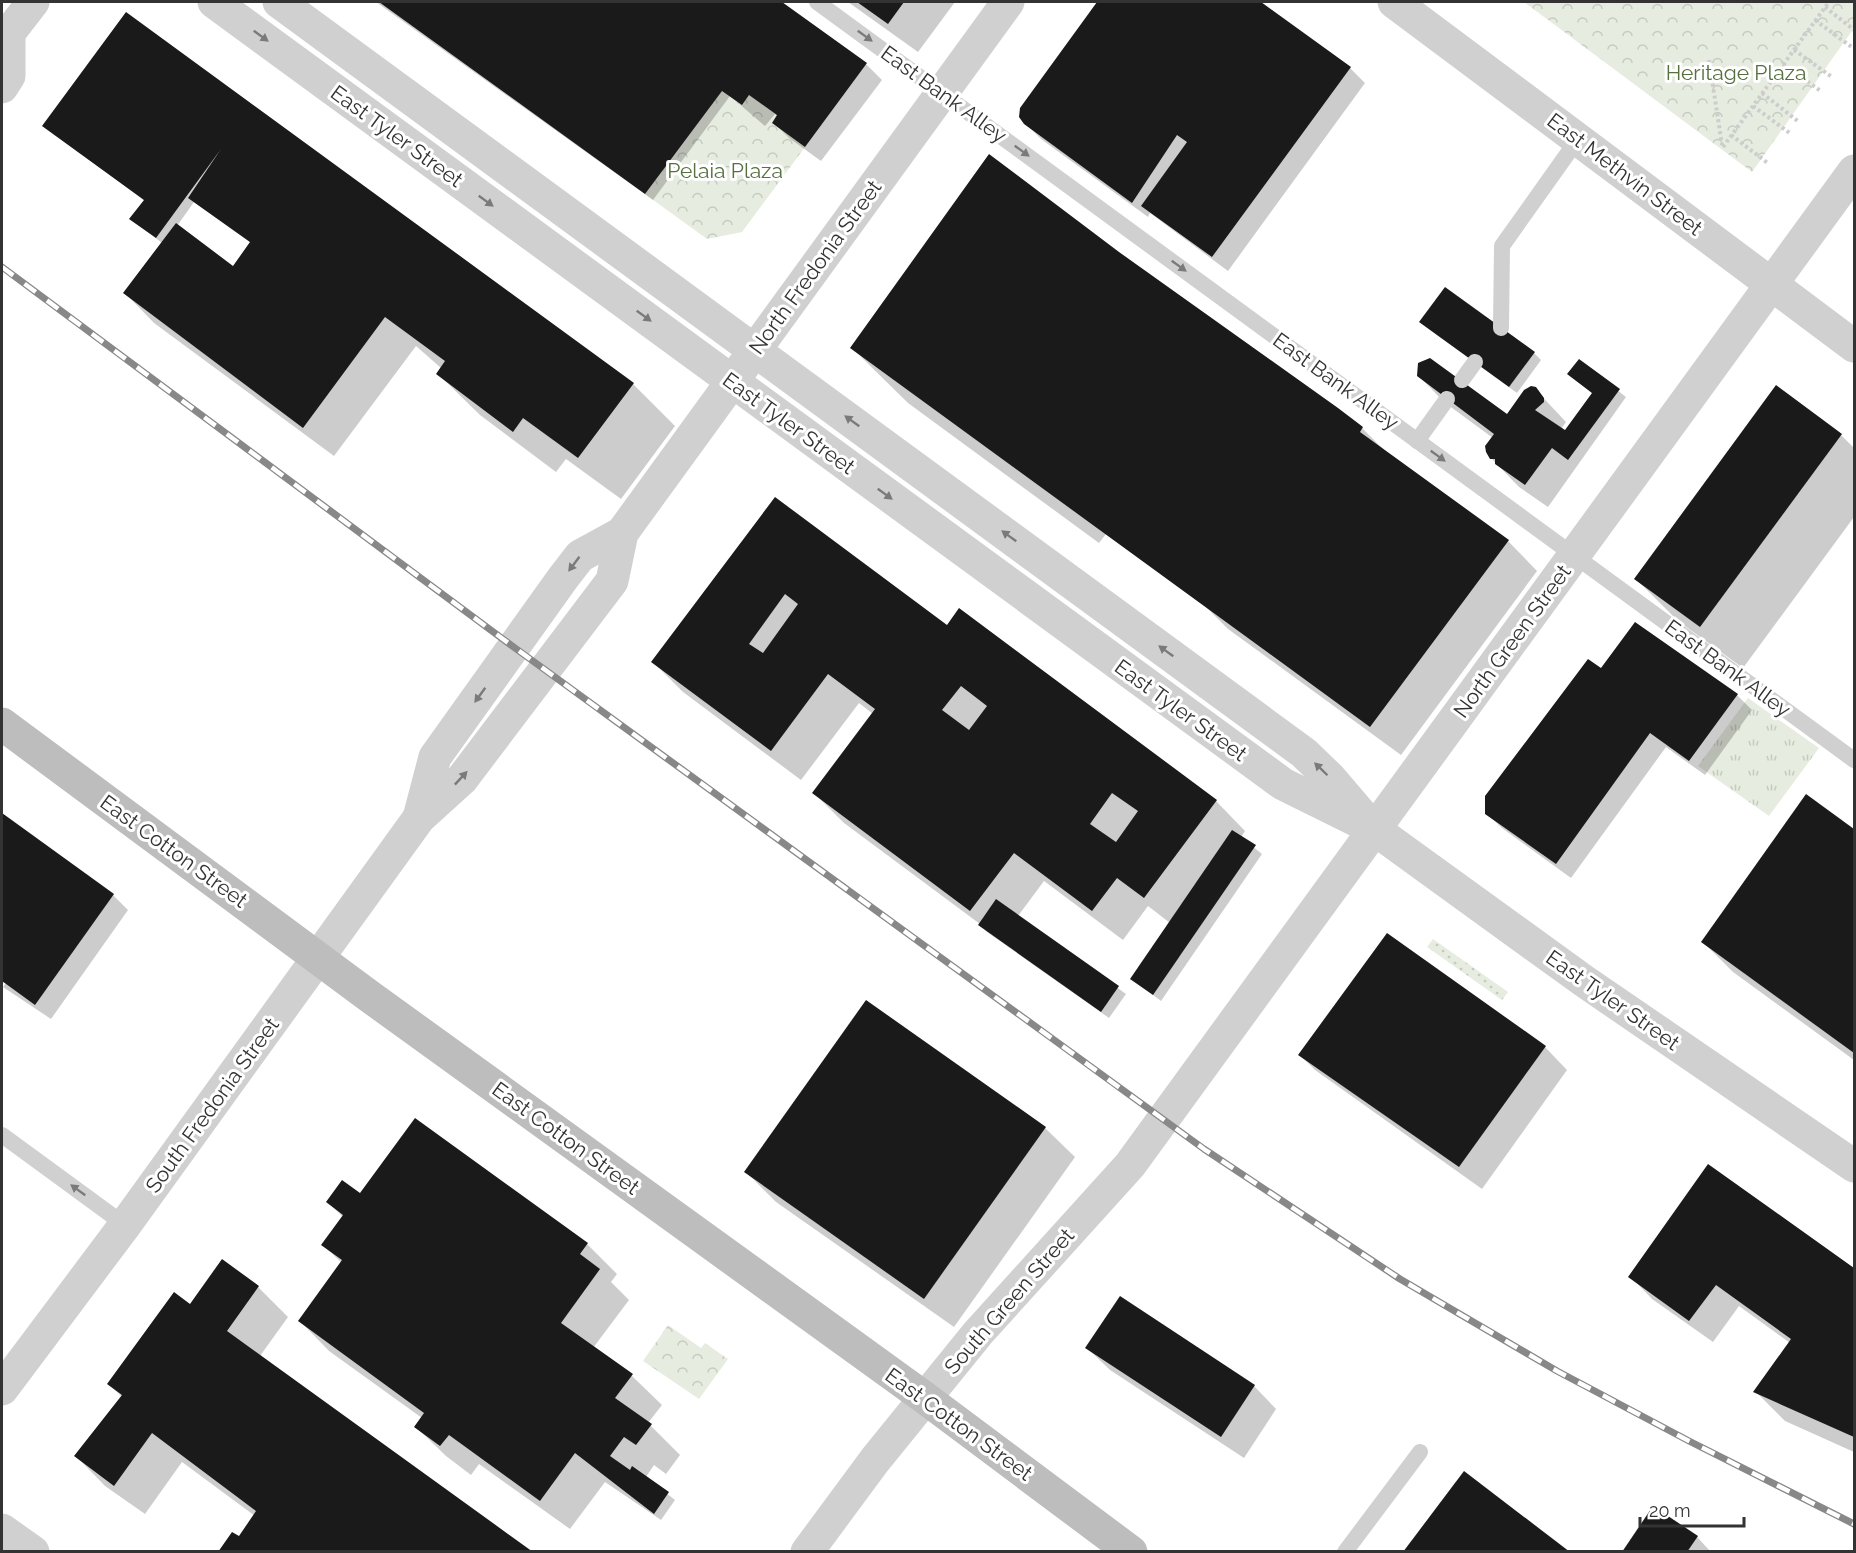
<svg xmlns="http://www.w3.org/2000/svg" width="1856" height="1553" viewBox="0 0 1856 1553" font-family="Raleway,sans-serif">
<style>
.grass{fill:url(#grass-tufts)}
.forest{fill:url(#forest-crowns)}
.garden{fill:url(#garden-dots)}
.shadow{fill:#0003;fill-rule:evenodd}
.building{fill:#1a1a1a;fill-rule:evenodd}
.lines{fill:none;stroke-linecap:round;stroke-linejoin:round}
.path{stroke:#cdcdcd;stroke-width:4;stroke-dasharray:3 3;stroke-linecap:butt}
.service{stroke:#d0d0d0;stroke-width:16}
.minor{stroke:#d0d0d0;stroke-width:33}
.tertiary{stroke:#d0d0d0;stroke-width:33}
.secondary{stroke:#bdbdbd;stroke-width:33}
.rail-casing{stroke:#888;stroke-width:7}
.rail{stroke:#fff;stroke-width:4.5;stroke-dasharray:14;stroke-linecap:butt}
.oneway{fill:#7a7a7a}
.labels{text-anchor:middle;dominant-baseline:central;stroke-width:6;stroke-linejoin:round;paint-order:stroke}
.park-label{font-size:21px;fill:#56703f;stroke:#fff}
.street-label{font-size:21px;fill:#333;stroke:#fff}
</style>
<defs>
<pattern id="grass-tufts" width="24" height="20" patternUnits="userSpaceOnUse" patternTransform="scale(1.5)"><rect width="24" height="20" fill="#e6ecdf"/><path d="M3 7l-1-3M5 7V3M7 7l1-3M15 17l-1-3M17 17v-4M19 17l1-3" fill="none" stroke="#c6cbc0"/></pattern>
<pattern id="forest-crowns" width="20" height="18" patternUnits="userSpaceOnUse" patternTransform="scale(1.5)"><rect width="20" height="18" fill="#e6ecdf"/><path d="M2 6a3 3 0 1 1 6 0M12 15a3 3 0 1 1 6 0" fill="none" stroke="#c6cbc0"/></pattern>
<pattern id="garden-dots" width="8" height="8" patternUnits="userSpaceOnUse" patternTransform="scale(1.5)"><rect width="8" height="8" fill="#e6ecdf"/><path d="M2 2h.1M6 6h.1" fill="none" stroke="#c6cbc0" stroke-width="1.8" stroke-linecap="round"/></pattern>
</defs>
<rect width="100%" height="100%" fill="#fff"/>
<path class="grass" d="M1748 698 1819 748 1769 816 1698 766Z"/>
<g class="forest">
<path d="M1524 2H1854V28L1752 172Z"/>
<path d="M722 91 742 105 749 95 777 115 772 123 805 147 742 232 707 239 645 194Z"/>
<path d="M668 1325 701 1348 705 1343 728 1359 699 1399 643 1361Z"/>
</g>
<path class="garden" d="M1433 939 1508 992 1502 1000 1427 947Z"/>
<g class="shadow">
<path d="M376 2H780L867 65 882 80 821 161 789 138 774 123 779 117 775 114 765 126 730 96 653 200Z"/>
<path d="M848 2H955L918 52Z"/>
<path d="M1099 2H1258L1350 68 1365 83 1228 271 1150 213 1148 217 1041 139 1025 123 1064 52Z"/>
<path d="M44 126 315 151 633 384 675 426 621 499 566 459 556 472 480 415 437 373 441 368 416 346 334 456 154 323 125 293 162 243 131 219 145 201ZM194 202 251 243 233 268 177 226Z"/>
<path d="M1077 223 1362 428 1387 453 1508 541 1537 571 1401 755 1228 629 1205 606 1106 534 1099 543 908 403 852 348Z"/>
<path d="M1429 329 1534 353 1541 360 1517 393Z"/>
<path d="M1422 361 1507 416 1535 389 1566 422 1561 429 1565 432 1593 394 1569 374 1580 361 1626 397 1548 507 1519 487 1491 458 1493 438 1444 402 1421 378 1418 367Z"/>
<path d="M1776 387 1841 435 1854 448V517L1743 668 1678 621 1636 579Z"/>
<path d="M775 499 947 627 1216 801 1245 831 1241 837 1262 854 1161 1001 1132 979 1170 923 1148 906 1123 940 1044 881 1018 916 1126 994 1109 1018 987 932 980 924 844 823 814 793 873 714 859 703 801 780 683 692 653 662Z"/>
<path d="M1601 670 1737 695 1752 710 1705 775 1666 747 1571 878 1502 828 1486 813Z"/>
<path d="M1806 796 1854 831V1060L1733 972 1703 942Z"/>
<path d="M2 814 113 895 128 910 51 1019 3 987 84 875H80L2 985Z"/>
<path d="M1545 1047 1567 1070 1482 1189 1315 1070 1300 1055Z"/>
<path d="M1045 1128 1075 1157 954 1327 776 1202 746 1172Z"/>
<path d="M1708 1166 1854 1270V1452L1785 1421 1755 1391 1790 1343 1739 1306 1713 1342 1652 1299 1630 1276Z"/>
<path d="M361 1195 587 1244 617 1274 611 1282 629 1300 593 1348 632 1376 662 1405 648 1423 680 1455 666 1474 654 1465 646 1477 675 1500 661 1520 605 1482 570 1529 479 1464 471 1475 446 1456 416 1427 422 1418 329 1351 300 1321 342 1263 323 1245 343 1217 328 1202Z"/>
<path d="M258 1287 288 1317 260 1356 531 1552 239 1538 255 1516 182 1462 145 1514 105 1486 76 1456 122 1397 109 1384 190 1306Z"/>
<path d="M1087 1348 1254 1386 1276 1409 1244 1458 1110 1370Z"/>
<path d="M1697 1537 1711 1552H1624Z"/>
</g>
<g class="building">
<path d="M379 2H782L867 63 805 147 772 123 777 115 749 95 742 105 722 91 645 194Z"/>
<path d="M857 2H904L888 24Z"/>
<path d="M1097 2H1261L1351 67 1212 257 1141 206 1187 142 1177 135 1132 203 1024 124 1019 117 1020 108Z"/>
<path d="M126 12 634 383 578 458 523 418 513 432 436 374 445 361 385 317 303 428 123 293 176 223 233 266 250 242 188 198 221 149 156 238 129 219 144 200 42 126Z"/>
<path d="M989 154 1119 252 1338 408 1363 427 1360 432 1509 540 1370 727 850 348Z"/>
<path d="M1445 287 1535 352 1509 387 1419 322Z"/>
<path d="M1430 358 1507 414 1524 390 1531 386 1536 387 1544 398V402L1535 410 1565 430 1592 393 1567 374 1579 359 1620 389 1568 460 1552 448 1525 485 1495 464V459H1490L1486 452 1485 446 1494 434 1417 376 1418 363Z"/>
<path d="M1776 385 1842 434 1700 627 1634 579Z"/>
<path d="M775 497 947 625 959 608 1217 800 1144 898 1117 878 1092 911 1014 853 970 911 812 793 875 709 828 674 771 751 651 662ZM785 594 798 604 763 653 749 644ZM961 686 987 706 969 730 942 710ZM1112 793 1138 811 1116 842 1090 824Z"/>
<path d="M1635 622 1738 694 1689 761 1650 733 1556 864 1485 814V796L1588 659 1601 668Z"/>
<path d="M1806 794 1854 829V1053L1701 942Z"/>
<path d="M2 813 114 894 35 1005 2 981Z"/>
<path d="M1232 830 1256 845 1153 995 1130 979Z"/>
<path d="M996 899 1119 986 1101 1012 978 925Z"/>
<path d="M1387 933 1546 1046 1459 1167 1298 1055Z"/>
<path d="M866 1000 1046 1127 924 1299 744 1172Z"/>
<path d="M415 1118 588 1243 580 1254 600 1269 561 1323 633 1374 615 1398 652 1424 636 1445 624 1437 610 1456 630 1470 632 1466 669 1492 654 1514 575 1453 540 1501 449 1435 440 1446 414 1427 424 1413 298 1321 342 1260 321 1245 343 1215 326 1202 342 1180 360 1193Z"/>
<path d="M1708 1164 1854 1268V1437L1753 1392 1791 1339 1716 1285 1689 1321 1628 1277Z"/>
<path d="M222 1259 259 1286 227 1331 533 1552H218L232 1532 239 1536 256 1511 152 1433 114 1486 74 1456 122 1395 107 1384 174 1292 190 1304Z"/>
<path d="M1120 1296 1255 1385 1221 1437 1085 1348Z"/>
<path d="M1464 1471 1570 1552H1403Z"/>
<path d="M1653 1506 1698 1536 1687 1552H1622Z"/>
</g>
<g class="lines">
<g class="path">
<path d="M1825 7 1854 30"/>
<path d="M1815 20 1853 48"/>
<path d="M1794 50 1832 77"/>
<path d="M1709 60 1722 145"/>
<path d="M1783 64 1822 92"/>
<path d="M1762 93 1799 122"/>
<path d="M1753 106 1791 134"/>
<path d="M1731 135 1769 164"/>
<path d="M1723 147 1829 2"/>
</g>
<g class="service">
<path d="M817 2 1854 760"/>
<path d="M1501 328 1502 246 1578 139"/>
<path d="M1462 380 1475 362"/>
<path d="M1417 441 1447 399"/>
<path d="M2 1135 125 1225"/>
<path d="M1345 1552 1420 1452"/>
</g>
<g class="minor">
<path d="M214 2 1283 784 1374 829 1584 981 1854 1166"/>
<path d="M279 2 1304 753 1330 778 1365 819"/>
<path d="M1394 2 1854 346"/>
<path d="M2 36 9 33 33 2"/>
<path d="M2 87 9 76V33"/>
<path d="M419 818 435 757 563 578 580 556 622 533"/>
<path d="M2 1389 125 1225 419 818 462 779 612 581 622 533 1008 2"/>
<path d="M2 1530 33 1552"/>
</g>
<path class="tertiary" d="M807 1552 875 1460 978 1333 1130 1165 1854 171"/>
<path class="secondary" d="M2 724 369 996 925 1398 1131 1552"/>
<defs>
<path id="rail" d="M2 267 515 648 1204 1149 1400 1279 1557 1371 1689 1441 1854 1524"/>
</defs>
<use href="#rail" class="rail-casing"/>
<use href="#rail" class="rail"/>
</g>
<defs><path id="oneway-solid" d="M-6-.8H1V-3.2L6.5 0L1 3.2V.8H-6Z" transform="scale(1.5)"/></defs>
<g class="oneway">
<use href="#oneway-solid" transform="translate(261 36) rotate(36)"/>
<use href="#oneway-solid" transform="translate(865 36) rotate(36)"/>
<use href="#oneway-solid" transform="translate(1022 151) rotate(36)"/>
<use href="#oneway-solid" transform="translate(486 201) rotate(36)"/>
<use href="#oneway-solid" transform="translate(1179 266) rotate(36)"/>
<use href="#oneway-solid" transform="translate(644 316) rotate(36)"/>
<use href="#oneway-solid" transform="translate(852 421) rotate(-144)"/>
<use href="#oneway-solid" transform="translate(1438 456) rotate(36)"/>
<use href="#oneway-solid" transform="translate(885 494) rotate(36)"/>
<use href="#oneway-solid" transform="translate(1009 536) rotate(-144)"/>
<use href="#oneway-solid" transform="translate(574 564) rotate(127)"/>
<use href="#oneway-solid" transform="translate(1166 651) rotate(-144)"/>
<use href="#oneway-solid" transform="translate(480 695) rotate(126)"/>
<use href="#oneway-solid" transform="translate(1321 769) rotate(-136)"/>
<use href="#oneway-solid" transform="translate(461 778) rotate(-47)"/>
<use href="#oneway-solid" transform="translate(78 1190) rotate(-144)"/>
</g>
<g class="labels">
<g class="park-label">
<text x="1736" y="72">Heritage Plaza</text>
<text x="725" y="170">Pelaia Plaza</text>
</g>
<g class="street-label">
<text transform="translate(944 94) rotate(36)">East Bank Alley</text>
<text transform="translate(397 136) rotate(36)">East Tyler Street</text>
<text transform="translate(1625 174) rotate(37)">East Methvin Street</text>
<text transform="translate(815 267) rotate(-54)">North Fredonia Street</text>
<text transform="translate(1336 381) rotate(36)">East Bank Alley</text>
<text transform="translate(789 423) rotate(36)">East Tyler Street</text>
<text transform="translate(1512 641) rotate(-54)">North Green Street</text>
<text transform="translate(1728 668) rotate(36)">East Bank Alley</text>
<text transform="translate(1181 710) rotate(36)">East Tyler Street</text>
<text transform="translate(174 851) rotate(36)">East Cotton Street</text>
<text transform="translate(1613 1000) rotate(35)">East Tyler Street</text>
<text transform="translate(212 1105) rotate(-54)">South Fredonia Street</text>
<text transform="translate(566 1138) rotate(36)">East Cotton Street</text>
<text transform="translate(1009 1301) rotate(-49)">South Green Street</text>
<text transform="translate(959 1424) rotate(36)">East Cotton Street</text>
</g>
</g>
<rect width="1856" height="1553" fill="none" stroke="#333333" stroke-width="6"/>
<path d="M1640 1517v9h104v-9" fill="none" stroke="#333333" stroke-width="3"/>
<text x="1649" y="1517" font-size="18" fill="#333333" stroke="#ffffff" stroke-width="4.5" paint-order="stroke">20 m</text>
</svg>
